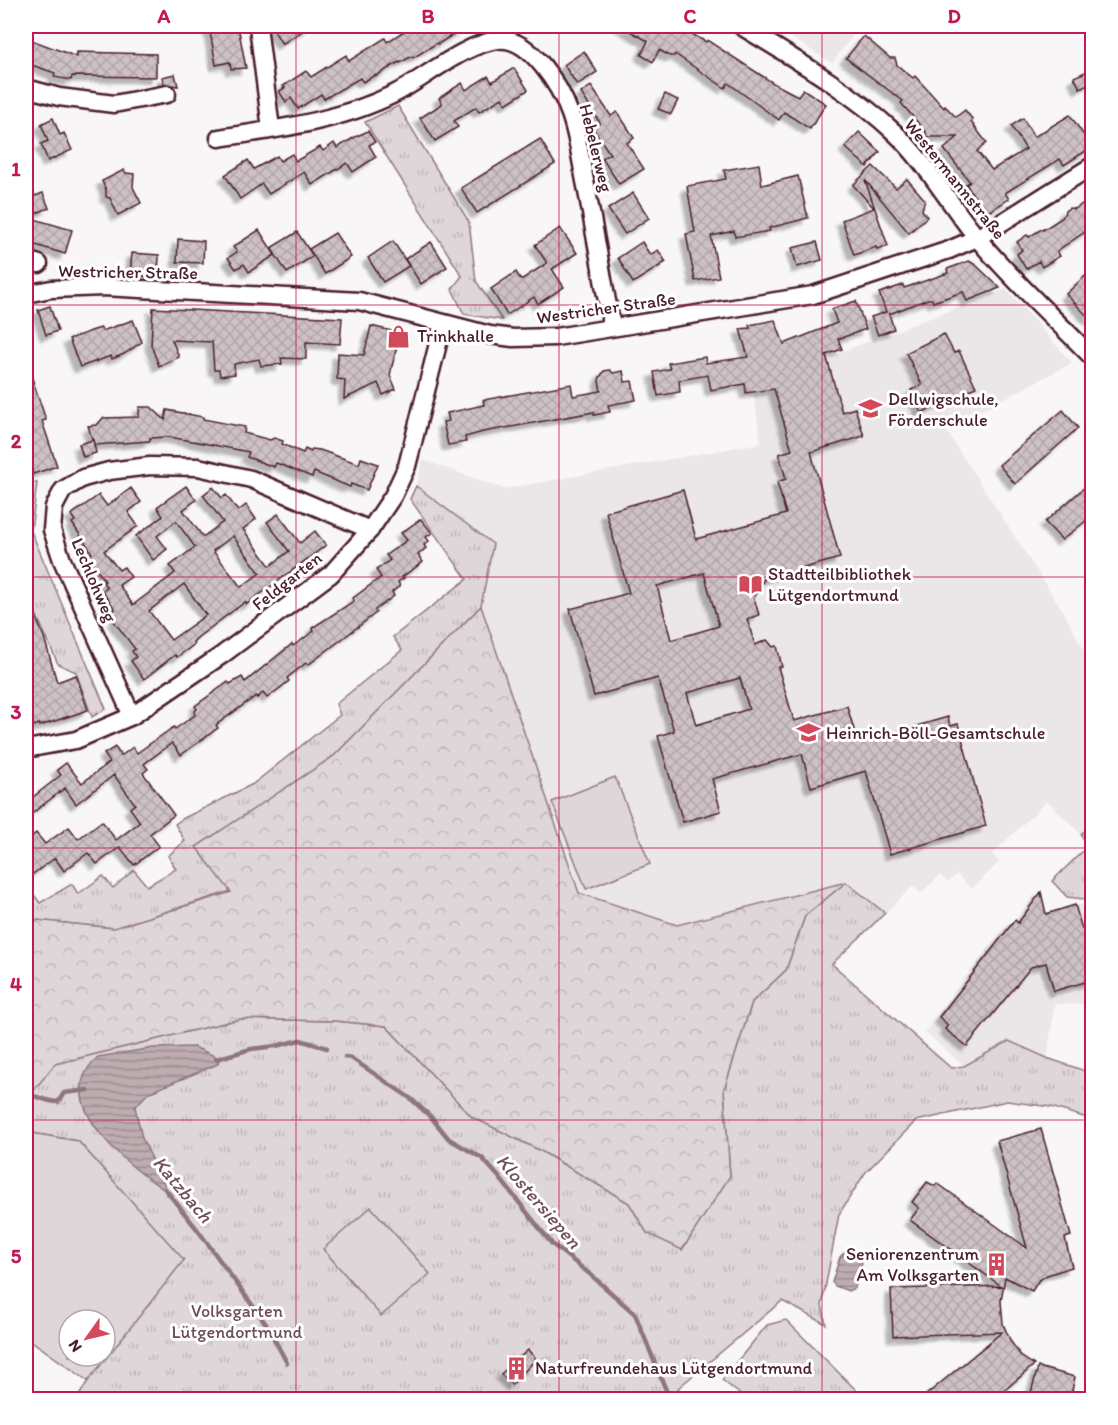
<svg xmlns="http://www.w3.org/2000/svg" width="1118" height="1425" viewBox="0 0 1118 1425" font-family="Itim,sans-serif">
<style>
.built{fill:#ebe6e8}
.grass{fill:url(#grass-tufts);stroke:#947a82;stroke-width:1.5}
.forest{fill:url(#forest-crowns);stroke:#947a82;stroke-width:1.5}
.garden{fill:#ded6d9;stroke:#947a82;stroke-width:1.5;fill-rule:evenodd}
.water{fill:url(#water-rules);stroke:#8f747b;stroke-width:1.5}
.lines{fill:none;stroke-linecap:round;stroke-linejoin:round}
.stream{stroke:#8f747b;stroke-width:4.5}
.building{fill:url(#building-cross-hatch);stroke:#4a1f2b;stroke-width:1.5;fill-rule:evenodd;filter:url(#shadow)}
.minor-casing{stroke:#4a1f2b;stroke-width:21}
.minor{stroke:#fff;stroke-width:16}
.grid{fill:none;stroke:#c2185b;stroke-width:1.5;stroke-opacity:0.55}
.labels{text-anchor:middle;dominant-baseline:central;stroke-width:6;stroke-linejoin:round;paint-order:stroke}
.street-label{font-size:18px;fill:#4a1f2b;stroke:#fff}
.poi-label{font-size:18px;fill:#4a1f2b;stroke:#fff;text-anchor:start}
.park-label{font-size:18px;fill:#6f4d56;stroke:#fff}
.water-label{font-size:20px;font-style:italic;fill:#72515a;stroke:#fff}
.neatline{fill:none;stroke:#c2185b;stroke-width:2}
.grid-label{font-size:20px;text-anchor:middle;font-weight:bold;fill:#c2185b}
</style>
<defs>
<pattern id="grass-tufts" width="24" height="20" patternUnits="userSpaceOnUse" patternTransform="scale(1.5)"><rect width="24" height="20" fill="#ded6d9"/><path d="M3 7l-1-3M5 7V3M7 7l1-3M15 17l-1-3M17 17v-4M19 17l1-3" fill="none" stroke="#c0b7ba"/></pattern>
<pattern id="forest-crowns" width="20" height="18" patternUnits="userSpaceOnUse" patternTransform="scale(1.5)"><rect width="20" height="18" fill="#ded6d9"/><path d="M2 6a3 3 0 1 1 6 0M12 15a3 3 0 1 1 6 0" fill="none" stroke="#c0b7ba"/></pattern>
<pattern id="water-rules" width="6" height="5" patternUnits="userSpaceOnUse" patternTransform="scale(1.5)"><rect width="6" height="5" fill="#bdadb0"/><path d="M0 2.5h6" fill="none" stroke="#9c8c8f"/></pattern>
<pattern id="building-cross-hatch" width="8" height="8" patternUnits="userSpaceOnUse" patternTransform="scale(1.5)"><rect width="8" height="8" fill="#cdc1c4"/><path d="M0 0l8 8M0 8l8-8" fill="none" stroke="#b2a5a9"/></pattern>
<filter id="shadow"><feDropShadow dx="-5.5" dy="5.5" stdDeviation="1.5" flood-color="#0004"/></filter>
</defs>
<rect width="100%" height="100%" fill="#f8f6f7"/>
<filter id="ink" filterUnits="userSpaceOnUse"><feTurbulence type="fractalNoise" baseFrequency=".0167" numOctaves="2"/><feDisplacementMap in="SourceGraphic" scale="12" xChannelSelector="R" yChannelSelector="G"/><feConvolveMatrix kernelMatrix="1 2 1 2 8 2 1 2 1" color-interpolation-filters="sRGB"/></filter>
<g filter="url(#ink)">
<g class="built">
<path d="M773 26H860L832 63Z"/>
<path d="M1006 289 1072 363 945 429 1063 611 1092 665V825L1081 834 1047 801 992 854 999 862 972 889 957 874 948 882 940 875 921 893 913 886 885 913 846 882 677 925 579 893 481 606 493 544 416 486 423 460 504 489 761 443 753 389 841 352Z"/>
<path d="M1044 904 1047 914 1075 905H1092V1004H1055L1047 1058 1009 1041 964 1066 925 1032 1015 920 1018 922 1029 908Z"/>
</g>
<g class="grass">
<path d="M398 106 469 222 476 281 502 320 464 314 452 289 462 276 365 122Z"/>
<path d="M26 482 37 483 31 531 106 709 92 717 76 672 58 664 26 591Z"/>
<path d="M416 486 493 544 481 606 334 756 197 847 231 891 114 928 26 919V884L40 903 72 884 78 894 103 876 113 888 134 870 147 886 176 869 168 856 185 841 175 824 184 818 253 784 340 715 336 704 402 650 393 637 467 579 410 499Z"/>
<path d="M1092 825V900L1067 897 1052 881 1087 847 1081 834Z"/>
<path d="M846 882 885 913 832 964 951 1068 964 1066 1009 1041 1047 1058 1091 1073 1087 1118 1051 1107 1007 1101 916 1121 865 1173 839 1214 822 1305 826 1324 782 1301 678 1388 689 1400 77 1399 88 1381 183 1260 78 1141 26 1132V1100L54 1064 240 1019 335 1021 386 1026 472 1117 541 1151 629 1203 647 1233 730 1176 724 1090 752 1002 786 970 805 916Z"/>
<path d="M786 1320 865 1399H746L722 1380 767 1325Z"/>
</g>
<path class="forest" d="M481 606 579 893 677 925 846 882 805 916 786 970 752 1002 724 1090 730 1176 682 1250 647 1233 629 1203 541 1151 472 1117 386 1026 335 1021 240 1019 55 1064 26 1100V919L114 928 231 892 196 847 334 756Z"/>
<g class="garden">
<path d="M615 777 650 864 586 889 552 802Z"/>
<path d="M26 1132 78 1141 184 1260 88 1381 26 1337ZM69 1320H105V1356H69Z"/>
<path d="M371 1207 430 1274 381 1316 323 1249Z"/>
</g>
<g class="water">
<path d="M194 1047 219 1058 218 1064 148 1093 135 1107 142 1138 168 1192C132 1169 46 1103 98 1057L153 1048Z"/>
<path d="M845 1252 857 1255 862 1263 855 1288 848 1291 835 1286 832 1282 840 1257Z"/>
</g>
<g class="lines">
<g class="stream">
<path d="M345 1057 351 1058 410 1098 431 1117 449 1139 482 1158 499 1177 552 1244 591 1275 635 1314 670 1400"/>
<path d="M216 1059 251 1049 276 1046 300 1040 327 1048"/>
<path d="M26 1095C38 1095 45 1102 58 1102L64 1093 88 1090"/>
<path d="M165 1189 197 1229 266 1324 287 1363"/>
</g>
</g>
<g class="building">
<path d="M209 26H238L246 68 231 69 230 62 216 65Z"/>
<path d="M271 26H310L282 44Z"/>
<path d="M412 26H467L438 44 437 43 413 58 412 56 400 63 399 62 376 76 375 75 363 82 360 78 324 99 321 94 298 109 291 98 286 102 279 91 285 88 283 86 306 71 311 77 346 55 349 61 385 38 387 42Z"/>
<path d="M621 26H671L682 32 683 29 706 42 707 40 773 83 798 96 803 89 826 104 810 129 784 112 779 120 728 83 725 88 675 54 674 56H670L659 50 653 62 641 55 648 41Z"/>
<path d="M864 36 890 58H895L897 65 913 78 915 76 944 108 945 106 956 117 965 110 973 120 971 122 987 143 977 151 992 170 1026 149 1011 126 1023 118 1034 137 1070 115 1092 147 1064 165 1060 159 1005 193 1009 199 985 214 966 184 970 182 944 149 958 137H926V132L901 103 903 101 846 58Z"/>
<path d="M26 38 77 57V52L156 54V77L72 76 71 80 54 77 55 73 26 63Z"/>
<path d="M584 51 597 72 577 85 564 65Z"/>
<path d="M514 68 528 90 506 104 502 98 479 112 476 107 454 121 458 127 435 141 420 118 442 104 439 98 462 83 466 90 488 76 492 82Z"/>
<path d="M1092 69V82L1080 88 1074 77Z"/>
<path d="M175 74 178 86 164 84 162 77Z"/>
<path d="M591 86 611 116 617 112 626 125 634 138 627 143 644 169 619 184 602 158 610 154 593 128 600 123 581 93Z"/>
<path d="M665 94 678 100 671 114 658 109Z"/>
<path d="M53 118 60 135 64 133 72 150 48 161 41 144 48 141 41 124Z"/>
<path d="M368 131 375 142 369 145 376 157 353 172 347 163 312 185 304 172 269 194 262 184 240 199 225 175 248 160 254 169 277 156 280 161 292 154 296 161 320 147 323 151 334 143 337 148 355 137Z"/>
<path d="M859 132 880 152 867 167 845 147Z"/>
<path d="M540 139 555 164 477 213 461 188Z"/>
<path d="M759 164 762 185 798 176 808 218 769 228 770 231 735 237 734 231 711 236 719 277 695 281 686 234 695 232 687 186 726 179 724 170Z"/>
<path d="M873 166 896 188 907 179 925 200 922 210 927 217 909 233 865 180 888 246 877 249 876 247 854 255 842 220 874 208 853 185Z"/>
<path d="M124 170 126 173 134 174 133 187 141 203 118 215 110 198 106 197V190L102 181Z"/>
<path d="M26 176 35 196 43 193 49 208 27 217 72 230 65 254 26 242Z"/>
<path d="M633 193 649 218 625 234 608 209Z"/>
<path d="M1092 197V227L1057 251 1060 256 1042 267 1039 261 1026 269 1017 254 1022 250 1017 242 1027 235 1029 237 1043 228V230L1063 217 1065 211 1069 208 1075 209Z"/>
<path d="M560 228 577 253 552 269 564 287 538 304 534 297 507 315 491 289 516 272 521 280 547 263 535 245Z"/>
<path d="M259 230 275 255 249 272 244 264 236 269 228 258 237 252 233 247Z"/>
<path d="M297 232 313 256 287 273 271 248Z"/>
<path d="M335 233 351 257 325 274 309 249Z"/>
<path d="M178 239 204 241 203 263 177 262Z"/>
<path d="M393 241 409 266 383 282 368 258Z"/>
<path d="M431 242 447 267 421 284 405 259Z"/>
<path d="M642 242 650 255 658 250 666 262 633 283 618 258Z"/>
<path d="M817 242 822 260 797 267 792 248Z"/>
<path d="M132 253 159 255 158 277 130 275Z"/>
<path d="M969 261 976 265 1000 288 967 301 963 292 933 302 932 299H928L889 314 894 329 878 335 871 317 886 312 879 293 903 285 904 288 948 273 947 269Z"/>
<path d="M1085 276 1092 284V321L1066 294Z"/>
<path d="M856 301 866 329 838 339 842 349 826 355 842 412 855 408 864 436 811 452 840 558 764 579 754 598 759 615 747 619 755 645 767 640 773 647 777 646 782 667H778L794 721 847 706 858 743 948 717 950 726 958 724 986 826 890 854 866 771 811 787 802 754 712 779 721 811 683 822 658 736 674 731 658 678 594 696 570 609 629 593 606 512 683 490 696 539 786 514 777 482 786 479 779 454 792 450 774 389 746 393 745 384 711 390 708 375 679 380 680 392 658 396 654 372 670 369 668 363 693 359 705 357 706 363 748 357 740 329 750 328 749 325 775 320 784 344 837 323 832 309ZM704 573 719 626 671 640 657 586ZM740 678 749 709 696 725 687 693Z"/>
<path d="M50 306 58 331 46 335 38 310Z"/>
<path d="M153 308 342 318 340 344 306 342V359L281 358 282 364 261 366 259 359 234 364 235 374 220 376 219 370H214L212 342 172 340 179 357 159 366 151 345Z"/>
<path d="M133 320 142 342 124 354 112 359 111 356 80 367 69 339 94 330 101 328 102 331Z"/>
<path d="M371 326 400 333 390 375 396 389 383 395 378 383 344 399 345 380 337 379 338 353 364 355Z"/>
<path d="M944 334 954 353 959 351 976 387 921 413 911 390 922 385 906 353Z"/>
<path d="M28 366 46 420 42 421 57 466 33 474 26 452V367Z"/>
<path d="M610 370 613 373 623 371 625 382 632 381 636 400 608 405 610 412 594 415V412L483 432 465 437 466 442 448 445 443 422 449 421 447 413 484 405 483 400 571 384 573 396 601 391 599 381 600 377 604 371Z"/>
<path d="M139 407H151L165 420 167 410 203 417V419L245 427 244 433 270 440 274 438 283 441 282 444 303 453 305 449 311 452 312 449 320 450 359 464 361 458 378 464 367 490 351 484 350 487 314 472 312 477 276 463 274 467 247 457 249 452 198 442 169 437 150 438V441L94 445 88 426 97 425 103 418 139 417Z"/>
<path d="M1063 410 1078 428 1015 484 999 465Z"/>
<path d="M93 440 96 453 83 457 79 444Z"/>
<path d="M1092 481V516L1062 540 1045 522Z"/>
<path d="M186 486 196 500 183 510 203 537 223 522 203 495 213 487 222 498 226 495 238 511 246 505 256 519 243 529 270 566 289 551 267 522 278 514 300 543 315 531 326 545 247 604 245 602 198 637 193 642 195 644 177 657 175 655 144 679 131 661 136 657 132 651 135 649 113 620 117 617 113 612 115 609 102 591 107 588 103 582 105 581 87 557 92 553 72 523 75 521 71 515 99 495 107 506 131 488 141 502 128 512 138 526 104 551 119 570 124 567 131 577 119 585 133 605 175 573 170 566 195 547 176 521 157 536 167 549 153 560 136 536 163 516 157 507ZM233 536 260 573 241 587 213 551ZM184 584 206 615 171 640 149 611Z"/>
<path d="M421 519 432 533 426 537 429 541 424 545 426 548 418 555 423 562 402 577 404 578 398 582 400 586 392 592 394 596 375 610 376 613 308 665 306 663 287 678 289 681 267 698 263 693 257 698 256 696 216 725 218 728 181 755 172 743 144 764 148 769 143 773 174 815 150 834 159 846 134 865 120 847 97 864 88 853 64 871 55 858 26 879V841L36 833 45 844 69 827 78 839 102 821 116 840 140 822 130 808 135 804 114 775 76 804 65 788 26 818V787L33 797 61 775 57 770 66 763 82 783 110 762 104 754 115 747 121 756 133 747 137 753 165 733 174 727 175 729 195 715 194 712 197 709 195 706 228 682 230 684 242 677 245 682 292 644 293 646 314 631 312 628 354 601 353 598 381 577 376 570 390 560 386 555 407 540 401 533Z"/>
<path d="M26 595H27L44 637 57 682 76 675 88 710 40 726 39 724 34 726 26 702Z"/>
<path d="M1041 892 1046 914 1075 905 1082 929H1085L1092 954 1089 955 1092 968V980L1054 991 1046 963 1031 967 967 1046 945 1029 948 1025 939 1017 1015 920 1018 923Z"/>
<path d="M1041 1129 1071 1236 1065 1238 1072 1267 1047 1275 1038 1281 1032 1291 1005 1277 1001 1301 1003 1324 1011 1342 1022 1357 1034 1365 993 1400H920L1002 1332 893 1336 891 1289 1001 1286 910 1220 919 1208 912 1202 927 1182 935 1186 937 1183 1027 1248 997 1141Z"/>
<path d="M528 1350 536 1359 512 1385 501 1374Z"/>
<path d="M1038 1367 1075 1377 1070 1400H1029Z"/>
</g>
<g class="lines">
<defs>
<g id="minor">
<path d="M258 26 271 129"/>
<path d="M741 26C793 58 849 90 894 132 927 163 949 204 978 239 1013 281 1054 318 1092 357"/>
<path d="M26 88 59 97 114 104 167 94"/>
<path d="M219 138C278 129 340 121 394 94 425 78 464 44 498 40 530 36 561 88 570 114 577 133 580 155 584 176 594 226 602 277 612 327"/>
<path d="M26 260 39 264"/>
<path d="M26 294 51 289 104 287 359 301 490 335 513 338 556 337 813 295 949 250 977 238 1092 166"/>
<path d="M132 716 62 560 52 530 54 507 63 490 83 478 109 471 150 466 198 467 251 479 370 530"/>
<path d="M26 749 76 740 132 716 222 655 331 574 370 530 393 496 407 466 443 324"/>
</g>
</defs>
<use href="#minor" class="minor-casing"/>
<use href="#minor" class="minor"/>
</g>
</g>
<path class="grid" d="M296 26V1400M559 26V1400M822 26V1400M26 305H1092M26 577H1092M26 848H1092M26 1120H1092"/>
<defs>
<symbol id="shop-bare" viewBox="-9 -9 18 18"><path d="M-5-2.5h2.3a2.7 3.5 0 0 1 5.4 0H5L5.5 6h-11ZM-1.5-2.5h3a1.5 2.3 0 0 0-3 0Z" fill="#d1495b" stroke="#fff" stroke-width="2.5" paint-order="stroke"/></symbol>
<symbol id="school-bare" viewBox="-9 -9 18 18"><path d="M0-5L7-2L0 1L-7-2ZM-4 1L0 2.5L4 1V4Q0 6-4 4Z" fill="#d1495b" stroke="#fff" stroke-width="2.5" paint-order="stroke"/></symbol>
<symbol id="library-bare" viewBox="-9 -9 18 18"><path d="M-6-4Q-3-5.5-.7-3.5V5Q-3 3-6 4ZM6-4Q3-5.5 .7-3.5V5Q3 3 6 4Z" fill="#d1495b" stroke="#fff" stroke-width="2.5" paint-order="stroke"/></symbol>
<symbol id="building-bare" viewBox="-9 -9 18 18"><path d="M-4-6H4V6H1V3H-1V6H-4ZM-2.5-4.3h1.7v1.8h-1.7ZM.8-4.3h1.7v1.8H.8ZM-2.5-1h1.7V.8h-1.7ZM.8-1h1.7V.8H.8Z" fill="#d1495b" stroke="#fff" stroke-width="2.5" paint-order="stroke"/></symbol>
</defs>
<g fill-rule="evenodd">
<use href="#shop-bare" x="382" y="320" width="33" height="33"/>
<use href="#school-bare" x="854" y="392" width="33" height="33"/>
<use href="#library-bare" x="734" y="568" width="33" height="33"/>
<use href="#school-bare" x="792" y="716" width="33" height="33"/>
<use href="#building-bare" x="980" y="1248" width="33" height="33"/>
<use href="#building-bare" x="500" y="1352" width="33" height="33"/>
</g>
<g class="labels">
<g class="street-label">
<text transform="translate(596 148) rotate(76)">Hebelerweg</text>
<text transform="translate(955 179) rotate(51)">Westermannstraße</text>
<text transform="translate(128 272) rotate(1)">Westricher Straße</text>
<text transform="translate(606 308) rotate(-8)">Westricher Straße</text>
<text transform="translate(94 580) rotate(67)">Lechlohweg</text>
<text transform="translate(287 581) rotate(-38)">Feldgarten</text>
</g>
<g class="poi-label">
<text x="417" y="336">Trinkhalle</text>
<text x="888" y="399">Dellwigschule,<tspan x="888" dy="21">Förderschule</tspan></text>
<text x="768" y="574">Stadtteilbibliothek<tspan x="768" dy="21">Lütgendortmund</tspan></text>
<text x="826" y="733">Heinrich-Böll-Gesamtschule</text>
<text x="979" y="1254" text-anchor="end">Seniorenzentrum<tspan x="979" dy="21">Am Volksgarten</tspan></text>
<text x="535" y="1368">Naturfreundehaus Lütgendortmund</text>
</g>
<g class="park-label">
<text x="237" y="1311">Volksgarten<tspan x="237" dy="21">Lütgendortmund</tspan></text>
</g>
<g class="water-label">
<text transform="translate(183 1189) rotate(50)">Katzbach</text>
<text transform="translate(539 1201) rotate(49)">Klostersiepen</text>
</g>
</g>
<rect width="1118" height="1425" fill="none" stroke="#fff" stroke-width="66"/>
<g transform="translate(87 1338) rotate(236)"><circle r="28" fill="#ffffff" stroke="#b7a5aa" stroke-width="1.5"/>
<path d="M0-4.5L10 22L0 15L-10 22Z" fill="#d1495b"/>
<text y="-9" font-size="16" font-weight="bold" text-anchor="middle" fill="#4a1f2b">N</text>
</g>
<rect x="33" y="33" width="1052" height="1359" class="neatline"/>
<g class="grid-label">
<text x="164" y="23">A</text>
<text x="428" y="23">B</text>
<text x="690" y="23">C</text>
<text x="954" y="23">D</text>
<text x="16" y="176">1</text>
<text x="16" y="448">2</text>
<text x="16" y="719">3</text>
<text x="16" y="991">4</text>
<text x="16" y="1263">5</text>
</g>
</svg>
